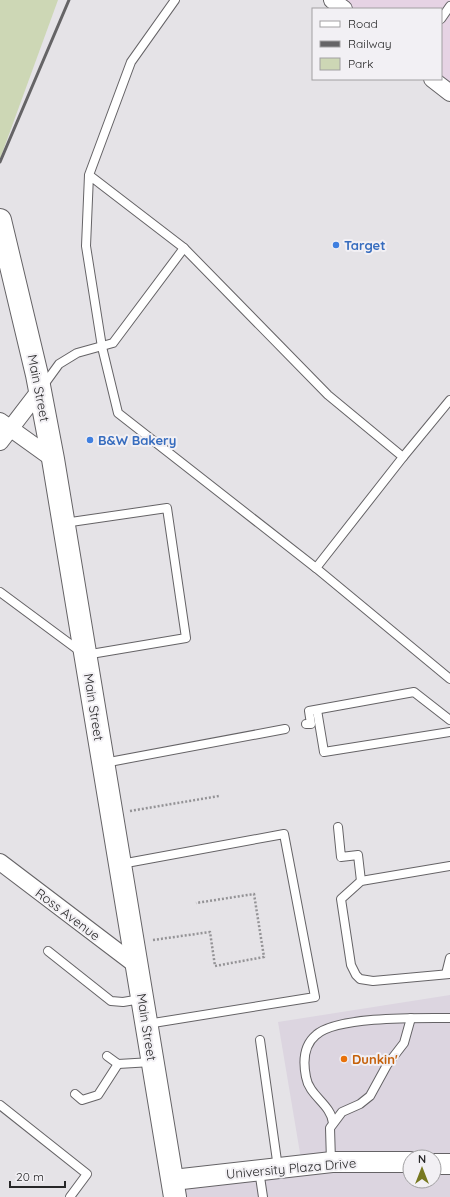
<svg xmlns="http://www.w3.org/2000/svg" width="450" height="1197" viewBox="0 0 450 1197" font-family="Quicksand,sans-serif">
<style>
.built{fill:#dcd5e0;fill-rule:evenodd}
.industrial{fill:#e6d3e4}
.green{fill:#cdd7b5}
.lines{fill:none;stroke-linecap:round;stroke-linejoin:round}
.service-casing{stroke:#656366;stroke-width:10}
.minor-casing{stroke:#656366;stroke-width:18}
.tertiary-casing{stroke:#656366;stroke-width:22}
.secondary-casing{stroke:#656366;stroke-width:24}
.path{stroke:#949396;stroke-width:2.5;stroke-dasharray:2 2;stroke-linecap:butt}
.service{stroke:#fff;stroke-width:8}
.minor{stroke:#fff;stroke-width:16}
.tertiary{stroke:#fff;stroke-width:20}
.secondary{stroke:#fff;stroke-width:22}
.rail{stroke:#656466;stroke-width:3}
.shop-dot{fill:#3f7fe0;stroke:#f2f0f4;stroke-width:1.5}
.food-dot{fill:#e8710a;stroke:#f2f0f4;stroke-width:1.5}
.labels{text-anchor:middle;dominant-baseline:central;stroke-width:4;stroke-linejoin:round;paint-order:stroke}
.shop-label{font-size:13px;font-weight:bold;fill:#366cbe;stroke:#f2f0f4;text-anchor:start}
.street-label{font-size:13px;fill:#272728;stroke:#f2f0f4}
.food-label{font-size:13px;font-weight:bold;fill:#c56008;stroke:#f2f0f4;text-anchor:start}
</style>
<rect width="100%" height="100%" fill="#e5e3e7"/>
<path class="built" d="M450 995V1197H175L173 1180 302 1165 278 1022ZM410 1157H434V1181H410Z"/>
<path class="industrial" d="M333 0H450V89L441 79V9H345Z"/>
<path class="green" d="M0 0H58L0 159Z"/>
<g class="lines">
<defs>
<g id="service">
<path d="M441 19 450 6"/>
<path d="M89 175 86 246 102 347 118 413 316 568 403 457 328 395 184 248 89 175 131 62 175 0"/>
<path d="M43 386 59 364 77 353 113 343 184 248"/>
<path d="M403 457 450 400"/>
<path d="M316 568 450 679"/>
<path d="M0 592 85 655 186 638 167 508 64 523"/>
<path d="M317 710 324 752 450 732"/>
<path d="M306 724H311L309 711 414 692 450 720"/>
<path d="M104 763 285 729"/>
<path d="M338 827 341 857 358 855 361 881"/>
<path d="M121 864 284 834 315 997 147 1024"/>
<path d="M450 866 361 881 341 899 351 965 356 975 360 979 373 981 450 974"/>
<path d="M48 951 111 1001 123 1002 141 999"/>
<path d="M446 974 450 958"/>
<path d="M260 1040 278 1168"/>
<path d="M107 1056 118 1064 152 1062"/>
<path d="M75 1094 82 1100 98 1095 118 1064"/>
<path d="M0 1105 87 1174 70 1197"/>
<path d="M333 1123C331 1104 309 1096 306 1077 303 1062 304 1045 316 1035 337 1016 421 1018 450 1018"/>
<path d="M331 1161 330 1128 342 1112 360 1104 370 1096 387 1065 404 1043 411 1018"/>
<path d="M259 1170 263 1197"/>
</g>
<g id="minor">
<path d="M332 0 344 9"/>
<path d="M432 79 450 93"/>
<path d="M0 421 53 459"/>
<path d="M0 442 40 390"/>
<path d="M0 862 137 966"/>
</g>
<g id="tertiary">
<path d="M434 1164H450"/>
<path d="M173 1180 332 1162H410"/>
</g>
<path id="secondary" d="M0 220 37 375 53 459 175 1197"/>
</defs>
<use href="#service" class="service-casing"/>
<use href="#minor" class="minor-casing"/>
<use href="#tertiary" class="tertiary-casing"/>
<use href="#secondary" class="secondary-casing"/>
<g class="path">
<path d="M130 811 219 796"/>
<path d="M153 940 210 932 215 966 264 957 254 894 196 903"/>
</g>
<use href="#service" class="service"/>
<use href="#minor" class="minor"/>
<use href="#tertiary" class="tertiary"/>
<use href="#secondary" class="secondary"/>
<path class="rail" d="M0 162 69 0"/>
</g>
<g class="shop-dot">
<circle cx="336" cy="245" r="4"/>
<circle cx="90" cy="440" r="4"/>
</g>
<circle class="food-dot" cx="344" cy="1059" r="4"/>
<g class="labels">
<g class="shop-label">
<text x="344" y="245">Target</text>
<text x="98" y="440">B&amp;W Bakery</text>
</g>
<g class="street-label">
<text transform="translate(39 388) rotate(79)">Main Street</text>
<text transform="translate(94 707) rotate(81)">Main Street</text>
<text transform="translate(68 914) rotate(37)">Ross Avenue</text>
<text transform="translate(147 1027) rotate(81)">Main Street</text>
<text transform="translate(291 1168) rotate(-5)">University Plaza Drive</text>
</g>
<g class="food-label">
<text x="352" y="1059">Dunkin'</text>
</g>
</g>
<rect x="312" y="8" width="130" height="72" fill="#f2f0f4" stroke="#a1a0a2"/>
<rect x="320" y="21" width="20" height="6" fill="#ffffff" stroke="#a1a0a2"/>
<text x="348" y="28" font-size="12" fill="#272728">Road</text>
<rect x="320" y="41" width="20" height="6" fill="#656466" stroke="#a1a0a2"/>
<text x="348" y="48" font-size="12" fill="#272728">Railway</text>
<rect x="320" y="58" width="20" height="12" fill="#cdd7b5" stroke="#a1a0a2"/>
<text x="348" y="68" font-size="12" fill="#272728">Park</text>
<g transform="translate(422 1169)"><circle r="19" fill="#f2f0f4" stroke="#a1a0a2"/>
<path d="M0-3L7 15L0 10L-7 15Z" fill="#777820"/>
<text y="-6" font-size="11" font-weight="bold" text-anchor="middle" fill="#272728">N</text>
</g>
<path d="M10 1181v6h55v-6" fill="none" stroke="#272728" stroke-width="2"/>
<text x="16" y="1181" font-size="12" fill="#272728" stroke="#f2f0f4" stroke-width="3" paint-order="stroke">20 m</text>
</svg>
